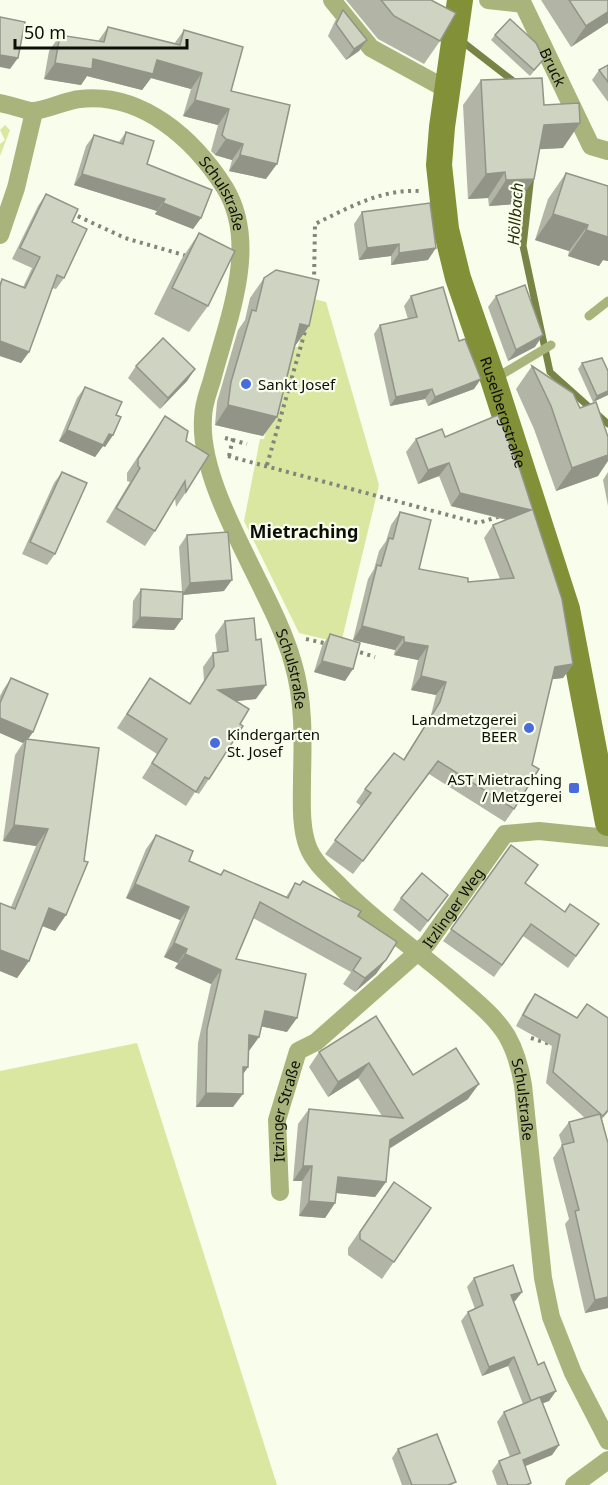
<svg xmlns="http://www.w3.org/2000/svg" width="608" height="1485" viewBox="0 0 608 1485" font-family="'Noto Sans',sans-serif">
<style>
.green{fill:#d9e7a1}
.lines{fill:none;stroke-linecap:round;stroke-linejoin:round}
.stream{stroke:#788446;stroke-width:7}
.path{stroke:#828579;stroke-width:4;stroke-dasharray:3 4.5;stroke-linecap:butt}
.service{stroke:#a9b47c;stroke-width:9}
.minor{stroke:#a9b47c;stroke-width:18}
.secondary{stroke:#829137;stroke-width:26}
.wall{fill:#b2b5a6}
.shaded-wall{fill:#919487}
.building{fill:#cfd3c1;stroke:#919487;stroke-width:1.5}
.poi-dot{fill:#486bde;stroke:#f9fdeb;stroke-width:2}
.labels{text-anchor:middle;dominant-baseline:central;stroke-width:4.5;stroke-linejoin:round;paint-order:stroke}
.street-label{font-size:15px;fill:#0c0e08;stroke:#f9fdeb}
.poi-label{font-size:15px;fill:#0c0e08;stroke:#f9fdeb;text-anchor:start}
.water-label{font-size:16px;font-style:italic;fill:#292f0a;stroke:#f9fdeb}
.quarter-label{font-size:18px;font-weight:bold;fill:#0c0e08;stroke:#f9fdeb}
</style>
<rect width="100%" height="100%" fill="#f9fdeb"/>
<g class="green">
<path d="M5 125 10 130 0 156V144L5 140 0 130Z"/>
<path d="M310 298 326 302 379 485 341 643 299 633 244 521 260 439H264L288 346 298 347Z"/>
<path d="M137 1043 277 1485H0V1071Z"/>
</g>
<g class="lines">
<g class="stream">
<path d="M459 39 517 84"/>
<path d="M531 175 523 246 550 372 608 424"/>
</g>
<g class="path">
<path d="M71 213 125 238 187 256"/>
<path d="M314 282 315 224C348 208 381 189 419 191"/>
<path d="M225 438 247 444"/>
<path d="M228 456 478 523 501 516"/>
<path d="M229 456 234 434"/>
<path d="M267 465 306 328"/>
<path d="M306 639 328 644"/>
<path d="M353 650 375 657"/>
<path d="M531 1038 550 1044"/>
</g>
<g class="service">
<path d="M589 316 608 301"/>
<path d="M494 379 551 345"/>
</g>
<g class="minor">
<path d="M332 0 371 48 446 89"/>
<path id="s1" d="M488 0 523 4 591 146 608 151"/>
<path id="s2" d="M0 103C11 105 21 109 31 111 42 112 66 100 80 99 142 92 194 139 225 188 260 246 227 321 212 380 208 393 203 405 203 418 198 492 273 590 293 663 304 700 303 739 302 777 302 799 300 827 308 847 314 863 329 875 341 887 378 925 423 954 463 990 479 1004 496 1018 507 1036 516 1052 520 1067 523 1085L543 1278 551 1317 573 1373 608 1441"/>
<path d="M0 235 16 188 34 112"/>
<path id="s3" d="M280 1192 277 1120 298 1051 316 1042 427 944 505 834 539 831 608 838"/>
<path d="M574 1485 608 1460"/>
</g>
<path class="secondary" id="s4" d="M460 0 442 127 439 165 446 229 458 278 493 379 567 609 608 823"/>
</g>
<g class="wall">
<path d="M346 0H431L440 41 424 64 378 39Z"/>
<path d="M541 0H608L571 47Z"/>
<path d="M343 10 367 40 359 51 346 60 328 36 335 21Z"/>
<path d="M108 27 174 44 184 30 231 91 266 179 229 171 232 160 215 155 211 151 218 125 183 116 191 89 151 78 142 90 87 76 81 85 44 79 49 51 60 35 98 41Z"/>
<path d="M495 35 544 59 530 76 491 40Z"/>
<path d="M608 65V102L592 80 599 70Z"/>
<path d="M481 80 544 105 563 148 539 149 534 179 516 204 489 206 488 198 468 199 463 105Z"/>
<path d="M126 132 147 164 201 218 193 229 155 214 157 211 74 185 86 146 94 135 119 142Z"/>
<path d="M566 173 608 186V261L603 260 599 266 568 256 569 251 535 240 548 199Z"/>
<path d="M46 194 72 222 64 278 56 289 52 288 29 352 21 363 0 356V283L2 279 23 287 32 268 12 259 38 206Z"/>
<path d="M362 212 428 260 391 265V256L359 260 354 224Z"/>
<path d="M199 233 208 306 189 332 154 314 181 260Z"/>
<path d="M264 278 309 326 295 346 277 417 263 436 215 425 217 402 238 330 245 320 250 298Z"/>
<path d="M411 296 459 341 474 389 428 406 425 399 390 406 374 334 380 325 408 319 404 306Z"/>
<path d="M496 296 535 347 508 361 488 307Z"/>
<path d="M582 363 608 371V395L593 402 578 369Z"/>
<path d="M136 366 195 369 187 381 160 409 128 378Z"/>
<path d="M532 366 598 476 556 491 534 429 516 389Z"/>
<path d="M85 387 116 415 113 435 105 447 103 446 95 457 59 441 77 398Z"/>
<path d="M498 415 573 664 563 678 552 679 532 765 514 809 505 822 429 774 353 874 325 854 361 806 356 802 365 789 403 760 431 715 436 695 411 690 418 660 394 655 395 650 353 640 368 579 374 569 379 551 386 541 391 525 400 512 419 569 468 582 500 579 484 538 493 525 506 520 451 506 439 476 418 484 406 452 416 439 445 437Z"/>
<path d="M165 416 186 441V492L176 507 175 498 155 531 145 546 106 522 130 482 127 481V473Z"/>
<path d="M62 472 55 554 47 565 22 554 54 483Z"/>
<path d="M608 472V506L603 480Z"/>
<path d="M187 535 224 591 183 595 182 619 174 630 132 628 133 601 141 589 182 592 179 547Z"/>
<path d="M225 621 256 699 236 701 240 724 209 779 199 794 195 792 186 806 142 778 157 754 117 728 150 678 189 704 204 681 203 667 213 653 217 652 215 635Z"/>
<path d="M330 634 345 681 314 672 322 646Z"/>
<path d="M11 678 33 732 28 739 66 915 55 931 42 926 29 961 17 978 0 971V903L11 907 36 846 3 841 15 755 23 743 0 733V696L3 690Z"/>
<path d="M156 835 189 861 220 875 224 870 286 897 295 883 300 885 303 881 358 916 386 960 376 974 355 992 343 984 351 972 253 918 236 959 287 1032 261 1026 259 1037 249 1050 248 1067 243 1074 233 1107H196L198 1043 211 984 175 968 178 963 164 957 180 920 126 898 146 849Z"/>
<path d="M511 845 525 883 565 912 599 924 568 968 523 936 494 977 443 941Z"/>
<path d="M448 895 420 932 393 910 401 898Z"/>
<path d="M535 994 608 1112 602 1119 608 1143V1308L585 1313 565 1224 569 1219 553 1158 562 1145 559 1135 569 1122 585 1118 546 1083 552 1046 516 1026 527 1005Z"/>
<path d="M376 1016 413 1075 468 1099 389 1149 386 1182 375 1197 336 1193 335 1203 325 1218 299 1216 302 1181H293L298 1124 309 1109 382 1116 358 1078 328 1097 309 1067 319 1052Z"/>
<path d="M394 1182 431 1208 382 1279 348 1255V1248Z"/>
<path d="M474 1278 522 1292 515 1301 513 1302 538 1365 556 1391 549 1401 543 1403 559 1445 552 1455 525 1466 531 1483 530 1485H497L492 1471 499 1461 510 1457 497 1422 504 1412 523 1404 508 1366 482 1376 461 1321 468 1312 475 1309 467 1287Z"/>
<path d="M398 1449 453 1485H402L392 1458Z"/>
</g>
<g class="shaded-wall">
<path d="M608 12V23L571 47 586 26Z"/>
<path d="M367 40 359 51 346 60 354 49Z"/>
<path d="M0 55 18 58 10 69 0 67Z"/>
<path d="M93 59 157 60 202 73 191 89 151 78 142 90 87 76 81 85 44 79 55 63Z"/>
<path d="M195 100 229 109 218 125 183 116Z"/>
<path d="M580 123 563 148 526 150 544 125Z"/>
<path d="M226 139 243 144 232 160 215 155Z"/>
<path d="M240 155 277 164 266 179 229 171Z"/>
<path d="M505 172 488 198 468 199 486 174Z"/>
<path d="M82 174 165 199 157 211 74 185Z"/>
<path d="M534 179 516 204 489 206 506 180Z"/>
<path d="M163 203 201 218 193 229 155 214Z"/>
<path d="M553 214 588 225 569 251 535 240Z"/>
<path d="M586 230 608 237V261L603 260 599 266 568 256Z"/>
<path d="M399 244 391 256 359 260 367 248Z"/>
<path d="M436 248 428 260 391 265 399 253Z"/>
<path d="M300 324 309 326 295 346Z"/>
<path d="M543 335 535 347 508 361 516 350Z"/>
<path d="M0 341 29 352 21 363 0 356Z"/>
<path d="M195 369 187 381 160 409 168 398Z"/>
<path d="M481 379 474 389 428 406 435 397Z"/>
<path d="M432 389 425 399 390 406 396 397Z"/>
<path d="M608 391V395L593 402 597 396Z"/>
<path d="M228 405 277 417 263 436 215 425Z"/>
<path d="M67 430 109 434 113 435 105 447 103 446 95 457 59 441Z"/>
<path d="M608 455V461L598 476 556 491 572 468Z"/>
<path d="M449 463 439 476 418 484 428 470Z"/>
<path d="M460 493 531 510 522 523 451 506Z"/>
<path d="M232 580 224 591 182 595 190 583Z"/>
<path d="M140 617 182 619 174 630 132 628Z"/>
<path d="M362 626 404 637 395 650 353 640Z"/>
<path d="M404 642 428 646 418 660 394 655Z"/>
<path d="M322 661 353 669 345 681 314 672Z"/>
<path d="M573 664 563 678 545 680 555 667Z"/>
<path d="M421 676 446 682 436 695 411 690Z"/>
<path d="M266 685 256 699 208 704 218 690Z"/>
<path d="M0 718 33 732 26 742V739L23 743 0 733Z"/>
<path d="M438 761 429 774 353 874 363 861Z"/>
<path d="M14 825 48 829 36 846 3 841Z"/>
<path d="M135 884 189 907 180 920 126 898Z"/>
<path d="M49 908 66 915 55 931 38 924Z"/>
<path d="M174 943 187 949 178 963 164 957Z"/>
<path d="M0 950 29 961 17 978 0 971Z"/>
<path d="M185 954 221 970 211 984 175 968Z"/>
<path d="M386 960 376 974 355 992 365 978Z"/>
<path d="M265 1011 297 1018 287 1032 255 1025Z"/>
<path d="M249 1035 259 1037 249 1051 239 1048Z"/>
<path d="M369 1063 358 1078 328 1097 338 1082Z"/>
<path d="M243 1067H248L238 1081Z"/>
<path d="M479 1084 468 1099 379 1155 390 1140Z"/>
<path d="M206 1093 243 1094 233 1107H196Z"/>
<path d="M303 1166H312L302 1181H293Z"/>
<path d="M338 1177 386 1182 375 1197 327 1192Z"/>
<path d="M309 1201 335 1203 325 1218 299 1216Z"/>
<path d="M522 1292 515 1301 504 1305 511 1295Z"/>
<path d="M608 1297V1308L585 1313 595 1300Z"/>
<path d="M514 1357 508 1366 482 1376 489 1367Z"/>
<path d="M556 1391 549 1401 525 1410 532 1401Z"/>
<path d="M559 1445 552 1455 516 1470 523 1460Z"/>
</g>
<g class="building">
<path d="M381 0H431L456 13 440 41 394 16Z"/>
<path d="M569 0H608V12L586 26Z"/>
<path d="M343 10 367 40 354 49 336 24Z"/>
<path d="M0 17 25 22 18 58 0 55Z"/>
<path d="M510 19 536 43 544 59 534 70 495 35Z"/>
<path d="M108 27 180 45 184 30 243 47 231 91 290 105 277 164 240 155 243 144 226 139 222 135 229 109 195 100 202 73 157 60 153 74 93 59 92 69 55 63 60 35 104 42Z"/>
<path d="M608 65V82L599 70Z"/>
<path d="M542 78 544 105 579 103 580 123 544 125 534 179 506 180 505 172 486 174 481 80Z"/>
<path d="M126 132 154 141 147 164 212 190 201 218 163 203 165 199 82 174 94 135 123 144Z"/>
<path d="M566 173 608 186V237L586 230 588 225 553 214Z"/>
<path d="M46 194 78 209 72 222 87 229 64 278 57 275 29 352 0 341V286L2 279 25 288 40 257 20 248Z"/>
<path d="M430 203 436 248 399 253V244L367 248 362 212Z"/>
<path d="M199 233 235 251 208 306 172 288Z"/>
<path d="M276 270 319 280 309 326 300 324 277 417 228 405 231 382 252 310 256 311 264 278Z"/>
<path d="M525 285 543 335 516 350 496 296Z"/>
<path d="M443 287 459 341 465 339 481 379 435 397 432 389 396 397 380 325 417 317 411 296Z"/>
<path d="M163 338 195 369 168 398 136 366Z"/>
<path d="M602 358 608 371V391L597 396 582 363Z"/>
<path d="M532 366 573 393 580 408 596 402 608 437V455L572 468 551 406Z"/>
<path d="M85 387 122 402 116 415 121 417 113 435 109 434 103 445 67 430Z"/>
<path d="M498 415 520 470 562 599 573 664 555 667 532 765 539 769 514 809 438 761 363 861 335 840 371 793 365 789 394 753 404 760 440 702 446 682 421 676 428 646 404 642V637L362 626 377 565 381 566 389 538 393 539 400 512 431 520 419 569 468 578V582L514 578 493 525 531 510 460 493 449 463 428 470 416 439 442 429 445 437Z"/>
<path d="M165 416 188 431 186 441 209 455 186 492 185 481 155 531 116 508 140 468 138 466V459Z"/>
<path d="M62 472 87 483 55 554 30 542Z"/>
<path d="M228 532 232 580 190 583 187 535Z"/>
<path d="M141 589 183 592 182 619 140 617Z"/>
<path d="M254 618 256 640 261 639 266 685 218 690 249 709 240 724 243 726 209 779 205 777 196 792 152 763 167 739 127 714 150 678 190 704 214 666 213 653 228 651 225 621Z"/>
<path d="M330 634 360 643 353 669 322 661Z"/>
<path d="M11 678 48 694 33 732 0 718V703Z"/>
<path d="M26 739 99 748 84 861 88 862 66 915 49 908 29 961 0 950V903L15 909 48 829 14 825Z"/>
<path d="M156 835 193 851 189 861 221 875 224 870 288 898 295 883 300 885 303 881 361 911 358 916 397 942 386 960 365 978 353 970 361 958 260 902 236 959 306 974 297 1018 265 1011 259 1037 249 1035 248 1067H243V1094L206 1093 207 1029 221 970 185 954 187 949 174 943 189 907 135 884Z"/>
<path d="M511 845 538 865 525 883 565 912 570 904 599 924 576 956 531 924 502 965 451 929Z"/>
<path d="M422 873 448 895 428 921 401 898Z"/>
<path d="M535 994 577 1018 587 1004 608 1018V1110L603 1116 553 1072 560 1035 523 1015Z"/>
<path d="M376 1016 413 1075 456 1048 479 1084 390 1140 386 1182 338 1177 335 1203 309 1201 312 1166H303L309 1109 403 1118 369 1063 338 1082 319 1052Z"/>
<path d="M600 1114 608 1143V1297L595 1300 575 1211 579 1210 562 1145 574 1142 569 1122Z"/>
<path d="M394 1182 431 1208 394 1262 360 1239V1232Z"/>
<path d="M513 1265 522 1292 511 1295 538 1365 544 1362 556 1391 531 1401 514 1357 489 1367 468 1312 483 1305 474 1278Z"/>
<path d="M540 1397 559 1445 523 1460 531 1483 526 1485H508L499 1461 520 1453 504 1412Z"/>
<path d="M437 1434 456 1482 448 1485H412L398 1449Z"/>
</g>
<g class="poi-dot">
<circle cx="246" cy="384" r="6"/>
<circle cx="529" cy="728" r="6"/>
<circle cx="215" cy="743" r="6"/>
<rect x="568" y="782" width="12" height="12" rx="3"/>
</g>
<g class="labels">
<g class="street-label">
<text stroke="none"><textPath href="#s1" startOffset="105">Bruck</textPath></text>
<text stroke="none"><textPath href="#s2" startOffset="266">Schulstraße</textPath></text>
<text stroke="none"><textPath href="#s4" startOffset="423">Ruselbergstraße</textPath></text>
<text stroke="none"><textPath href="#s2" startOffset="768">Schulstraße</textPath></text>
<text stroke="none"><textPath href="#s3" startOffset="357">Itzlinger Weg</textPath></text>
<text stroke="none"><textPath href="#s2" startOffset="1290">Schulstraße</textPath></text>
<text stroke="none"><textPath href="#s3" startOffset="82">Itzinger Straße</textPath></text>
</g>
<g class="poi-label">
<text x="258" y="384">Sankt Josef</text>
<text x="517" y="719" text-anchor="end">Landmetzgerei<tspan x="517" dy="17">BEER</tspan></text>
<text x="227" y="734">Kindergarten<tspan x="227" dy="17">St. Josef</tspan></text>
<text x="562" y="779" text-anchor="end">AST Mietraching<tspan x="562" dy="17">/ Metzgerei</tspan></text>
</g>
<g class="water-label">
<text transform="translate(515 214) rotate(-86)">Höllbach</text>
</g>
<g class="quarter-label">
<text x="304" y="531">Mietraching</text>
</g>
</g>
<path d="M15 39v9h172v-9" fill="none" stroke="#0c0e08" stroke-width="3"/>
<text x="24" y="39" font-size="18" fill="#0c0e08" stroke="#f9fdeb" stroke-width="4.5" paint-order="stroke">50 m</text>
</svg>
